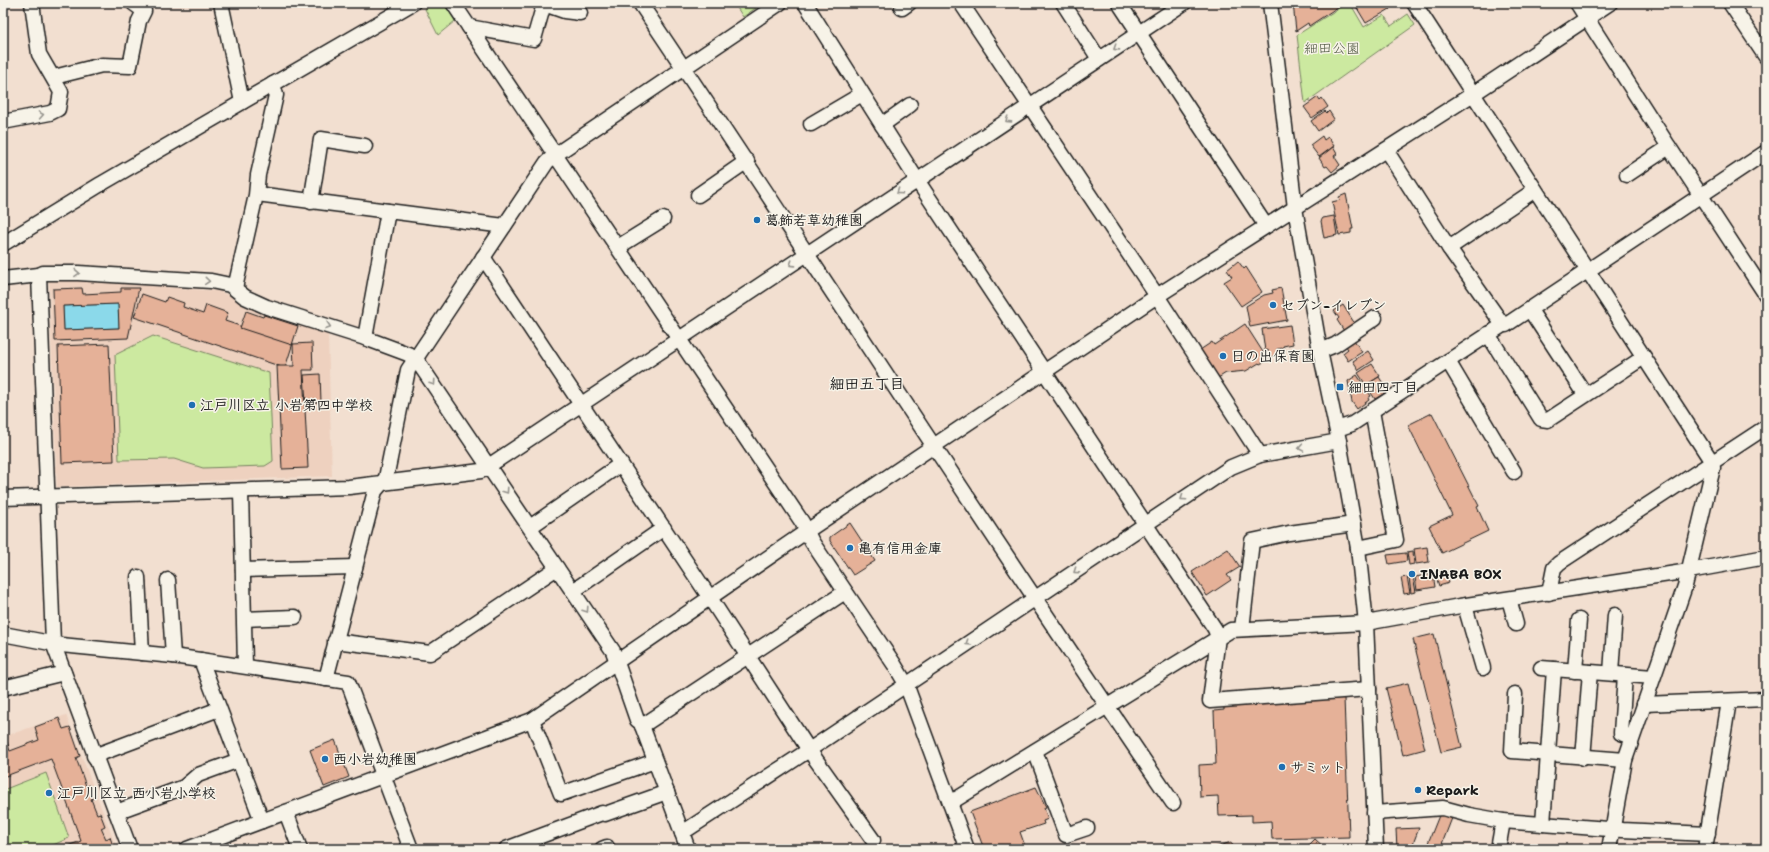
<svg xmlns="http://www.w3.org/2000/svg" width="1769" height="852" viewBox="0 0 1769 852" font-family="'Shantell Sans','Klee One',sans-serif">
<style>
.built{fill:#eed1bf}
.green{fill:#cce9a0;stroke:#74825e}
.water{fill:#8bd9ea;stroke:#5f8d98}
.building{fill:#e5b198;stroke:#1c1c1c;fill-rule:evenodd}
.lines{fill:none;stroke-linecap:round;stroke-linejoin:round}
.minor-casing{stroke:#1c1c1c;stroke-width:17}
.minor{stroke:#f7f3e8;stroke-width:14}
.oneway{stroke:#94928c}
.poi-dot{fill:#1f6fb2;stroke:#f7f3e8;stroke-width:1.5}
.labels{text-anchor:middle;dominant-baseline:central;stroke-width:3;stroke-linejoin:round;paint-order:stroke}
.park-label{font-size:14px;fill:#515a44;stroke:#f7f3e8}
.poi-label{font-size:14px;font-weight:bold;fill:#1c1c1c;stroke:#f7f3e8;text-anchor:start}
.neighbourhood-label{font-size:15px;font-weight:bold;fill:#1c1c1c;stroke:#f7f3e8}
</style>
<rect width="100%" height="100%" fill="#f2dfd0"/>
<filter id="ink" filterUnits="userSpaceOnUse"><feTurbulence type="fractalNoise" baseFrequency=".025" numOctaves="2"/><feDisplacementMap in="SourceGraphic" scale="8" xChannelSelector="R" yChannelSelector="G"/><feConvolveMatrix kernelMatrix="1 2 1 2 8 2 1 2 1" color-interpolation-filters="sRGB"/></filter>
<g filter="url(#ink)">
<g class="built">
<path d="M56 279 218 291 328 335 332 476 57 487 49 281Z"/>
<path d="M66 715 117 849H3V737Z"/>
</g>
<g class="green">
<path d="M433 3H444L455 21 438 35 425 9Z"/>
<path d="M734 3H763L743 17Z"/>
<path d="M1347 3H1350L1364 27 1384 15 1391 26 1408 14 1415 25 1305 103 1297 35Z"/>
<path d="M153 336 269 373 273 461 265 466 203 468 174 459 119 460 115 355Z"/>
<path d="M46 773 69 838 44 849H3V790Z"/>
</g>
<path class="water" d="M118 304 119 328 64 330 63 306Z"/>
<g class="building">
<path d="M1293 3H1344L1309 26 1308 23 1296 31Z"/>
<path d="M1354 3H1387L1390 9 1366 23Z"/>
<path d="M1318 97 1320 100 1322 98 1328 107 1312 118 1304 107Z"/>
<path d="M1325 111 1327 113 1329 111 1334 119 1318 131 1311 121Z"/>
<path d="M1322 136 1324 140 1328 137 1334 146 1319 157 1310 145Z"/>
<path d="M1333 147 1337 154 1334 156 1340 165 1332 172 1327 166 1325 167 1319 158Z"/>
<path d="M1346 194 1353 229H1351V233L1339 235 1332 202 1340 200 1339 197Z"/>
<path d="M1334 216 1337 235 1324 238 1321 221 1323 218Z"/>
<path d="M1238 261 1244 269 1246 267 1262 292 1241 306 1224 282 1232 277 1227 270Z"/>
<path d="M82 288 83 294 121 292V288H139L128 338 55 341 53 289ZM118 304 119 328 64 330 63 306Z"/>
<path d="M1281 288 1287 320 1250 327 1246 306 1264 295 1273 293 1272 290Z"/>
<path d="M142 294 165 302 167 297 184 303 183 307 203 314 206 305 228 313 225 321 261 333 262 330 271 334 272 331 287 336 285 340 293 343 285 368 134 317Z"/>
<path d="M1343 305 1355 324 1344 331 1337 320 1339 318 1334 311Z"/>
<path d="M246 311 263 317 264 315 298 326 292 345 240 328Z"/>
<path d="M1245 324 1268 360 1260 364 1259 363 1246 371 1226 373 1218 378 1200 350 1212 342 1214 345Z"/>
<path d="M1290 325 1293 344 1283 346V348L1277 349 1278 356 1269 357 1268 350 1265 351 1262 329Z"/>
<path d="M1354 340 1362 352 1348 361 1343 353 1348 349 1345 345Z"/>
<path d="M312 343 313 370H303L308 468 282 469 277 366H294L293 344Z"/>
<path d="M109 344 114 461 62 463 58 346Z"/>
<path d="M1368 351 1374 360 1359 370 1353 361Z"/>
<path d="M1372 364 1380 376 1366 385 1358 373Z"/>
<path d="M320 374 321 402 306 403 304 375Z"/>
<path d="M1357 375 1371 396 1368 398 1369 400 1357 409 1352 402 1348 381Z"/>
<path d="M1379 377 1388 391 1375 399 1366 385Z"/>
<path d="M1432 413 1479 506 1477 507 1488 531 1442 553 1429 526 1452 515 1408 425Z"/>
<path d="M850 523 875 561 853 575 830 541V537Z"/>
<path d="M1427 547 1429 562 1416 564 1414 549Z"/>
<path d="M1228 549 1240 567 1227 575 1231 580 1207 596 1192 572Z"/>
<path d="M1413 551 1414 564 1409 565 1407 552Z"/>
<path d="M1406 553 1407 561 1389 564 1387 555Z"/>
<path d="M1445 570 1449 583 1439 586 1435 573Z"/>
<path d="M1433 574 1435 587 1417 590 1415 577Z"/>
<path d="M1407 577 1410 593 1404 594 1401 578Z"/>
<path d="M1409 577H1413L1416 592 1411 593Z"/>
<path d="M1434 634 1462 747 1441 752 1413 639Z"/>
<path d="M1408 683 1425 749 1403 755 1386 688Z"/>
<path d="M1344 698 1349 837 1272 839 1271 821 1252 822V815L1219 816 1218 796 1200 797 1199 765 1216 764 1214 711 1224 710V703Z"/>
<path d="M59 718 63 729 70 727 80 756 76 758 86 786 89 785 94 798 91 799 97 814 100 813 105 826 101 828 106 839 110 837 114 849H59L81 841 51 759 3 777V743L7 742 10 751 39 740 35 727Z"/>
<path d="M335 740 349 777 324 787 310 750Z"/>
<path d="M1036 787 1046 807 1044 808 1048 819 1043 821 1044 824 1020 832 1026 849H984L970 812Z"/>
<path d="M1440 813 1452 818 1440 849H1428L1426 848Z"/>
<path d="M1419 828 1411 849H1397L1396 829Z"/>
<path d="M1315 839 1326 849H1313L1309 845Z"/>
<path d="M1231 842 1234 849H1211Z"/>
<path d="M1275 846 1276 849H1266Z"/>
</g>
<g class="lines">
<defs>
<g id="minor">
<path d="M221 3 242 102"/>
<path d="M453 3 802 522 812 542 894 664 906 684 967 849"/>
<path d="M640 3C819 269 992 539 1173 803"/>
<path d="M805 3 917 180 1215 629 1218 637 1210 701 1369 689"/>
<path d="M961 3 1157 296 1260 455"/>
<path d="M1063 3 1099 59"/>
<path d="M1119 3 1266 226"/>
<path d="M1270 3 1295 208 1320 351 1339 441 1358 548 1366 623 1376 849"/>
<path d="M1414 3 1712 462 1713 468 1685 586 1625 760 1609 849"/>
<path d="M1577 3 1669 147 1766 295"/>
<path d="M1730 3 1766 57"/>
<path d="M902 8 909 3"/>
<path d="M469 27 534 39 544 4 564 11 580 13"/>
<path d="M54 77 102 65 130 66 139 21 144 11 133 3"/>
<path d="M3 122 50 113 58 109 61 92 39 54 32 3"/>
<path d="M811 124 862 94"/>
<path d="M882 125 910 105"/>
<path d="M1386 150 1449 248 1503 325"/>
<path d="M1627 175 1669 147"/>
<path d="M257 194 504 226"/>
<path d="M698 195 747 161"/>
<path d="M311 202 321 139 365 146"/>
<path d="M3 244 101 184 413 3"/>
<path d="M618 247 663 219"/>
<path d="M1449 248 1535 190"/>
<path d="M483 257 710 598 809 750 873 840"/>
<path d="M39 275 43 273H78L211 281 230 285 245 297 267 307 365 338 408 354 416 359 613 651 637 720 641 723 688 849"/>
<path d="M3 279 39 275 53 643 130 849"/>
<path d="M235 288 256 195 258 175 276 95 273 84"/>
<path d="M1530 310 1585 394"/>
<path d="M1488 334 1541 419 1548 420 1644 357"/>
<path d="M365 338 388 211"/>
<path d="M1320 351 1335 345 1375 318"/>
<path d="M1448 361 1514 472"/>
<path d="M1337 429 1352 424 1503 325H1506L1766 152"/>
<path d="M241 491 245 666"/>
<path d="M3 498 349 487 481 471 1184 3"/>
<path d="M530 527 621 464"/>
<path d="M1358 548 1396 540 1372 411"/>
<path d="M243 570 355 567"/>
<path d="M138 577 142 653"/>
<path d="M168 580 173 656"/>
<path d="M573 591 664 528"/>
<path d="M1549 593 1554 568 1559 563 1766 427"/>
<path d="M1509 599 1516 624"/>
<path d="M1465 606 1483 668"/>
<path d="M245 619 295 617"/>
<path d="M1242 629 1252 541 1289 533 1354 524"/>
<path d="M3 634 61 645 173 656 348 682 411 849"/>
<path d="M335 641 430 653 557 568"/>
<path d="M201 660 262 821"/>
<path d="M1541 668 1653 677"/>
<path d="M1575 671 1579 620"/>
<path d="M1611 673 1615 615"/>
<path d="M1625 675 1621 733 1632 737"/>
<path d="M326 679 375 491 386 478 408 370 547 162 555 155 780 3"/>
<path d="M3 688 64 673"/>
<path d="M1515 694 1512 751 1625 760"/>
<path d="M1644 704 1766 699"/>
<path d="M532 720 561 794 655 761"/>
<path d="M642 726 845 592"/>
<path d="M1035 751 1066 835 1087 828"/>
<path d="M94 756 219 709"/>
<path d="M1583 758 1590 672"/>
<path d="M950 803 1231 630 1366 623 1460 606 1689 571 1766 557"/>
<path d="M116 812 184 787 198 775 239 760"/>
<path d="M286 812 300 849"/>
<path d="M1374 813 1443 808 1469 815 1503 821 1498 849"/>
<path d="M1503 821 1622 830 1708 834"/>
<path d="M1543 824 1554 669"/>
<path d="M682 833 809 750 1231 467 1260 455 1339 441"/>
<path d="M187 849 532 720 807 531 1157 296 1473 94 1610 3"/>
<path d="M506 849 602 813 605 814 667 792"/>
<path d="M602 849 607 847 608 849"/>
<path d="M1705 849 1729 701"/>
</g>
</defs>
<use href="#minor" class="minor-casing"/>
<use href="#minor" class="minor"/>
</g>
<defs><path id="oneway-chevron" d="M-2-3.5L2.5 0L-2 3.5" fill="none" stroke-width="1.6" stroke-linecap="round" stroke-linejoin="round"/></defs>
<g class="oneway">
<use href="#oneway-chevron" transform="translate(1116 48) rotate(147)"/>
<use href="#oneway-chevron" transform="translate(41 115) rotate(-10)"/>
<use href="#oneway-chevron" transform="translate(1008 120) rotate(147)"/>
<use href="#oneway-chevron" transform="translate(899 192) rotate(146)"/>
<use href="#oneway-chevron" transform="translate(792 264) rotate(147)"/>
<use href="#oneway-chevron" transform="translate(77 273) rotate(2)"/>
<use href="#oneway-chevron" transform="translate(207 281) rotate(5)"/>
<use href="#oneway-chevron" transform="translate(328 326) rotate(18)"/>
<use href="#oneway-chevron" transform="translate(433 383) rotate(56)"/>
<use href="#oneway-chevron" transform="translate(1301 448) rotate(170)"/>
<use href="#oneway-chevron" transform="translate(506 491) rotate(56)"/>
<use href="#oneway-chevron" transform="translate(1183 498) rotate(146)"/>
<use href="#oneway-chevron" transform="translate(1076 571) rotate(146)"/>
<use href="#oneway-chevron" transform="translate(586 610) rotate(57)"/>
<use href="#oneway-chevron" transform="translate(968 643) rotate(147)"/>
</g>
</g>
<g class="poi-dot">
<circle cx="757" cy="220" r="4"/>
<circle cx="1273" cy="305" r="4"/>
<circle cx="1223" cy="356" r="4"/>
<rect x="1336" y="383" width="8" height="8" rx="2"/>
<circle cx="192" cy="405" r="4"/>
<circle cx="850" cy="548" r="4"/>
<circle cx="1412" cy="574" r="4"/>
<circle cx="325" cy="759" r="4"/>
<circle cx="1282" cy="767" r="4"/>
<circle cx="1418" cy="790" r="4"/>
<circle cx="49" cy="793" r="4"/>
</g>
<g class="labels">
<g class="park-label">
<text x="1332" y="48">細田公園</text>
</g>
<g class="poi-label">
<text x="765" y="220">葛飾若草幼稚園</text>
<text x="1281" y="305">セブン-イレブン</text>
<text x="1231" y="356">日の出保育園</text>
<text x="1348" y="387">細田四丁目</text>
<text x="200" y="405">江戸川区立 小岩第四中学校</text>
<text x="858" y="548">亀有信用金庫</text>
<text x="1420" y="574">INABA BOX</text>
<text x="333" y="759">西小岩幼稚園</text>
<text x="1290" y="767">サミット</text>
<text x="1426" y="790">Repark</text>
<text x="57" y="793">江戸川区立 西小岩小学校</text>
</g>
<g class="neighbourhood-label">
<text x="867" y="384">細田五丁目</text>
</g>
</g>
<rect width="1769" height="852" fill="none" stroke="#f7f3e8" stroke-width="16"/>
<rect x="8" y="8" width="1753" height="836" fill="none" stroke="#1c1c1c" stroke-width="1.5" filter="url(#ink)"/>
</svg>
